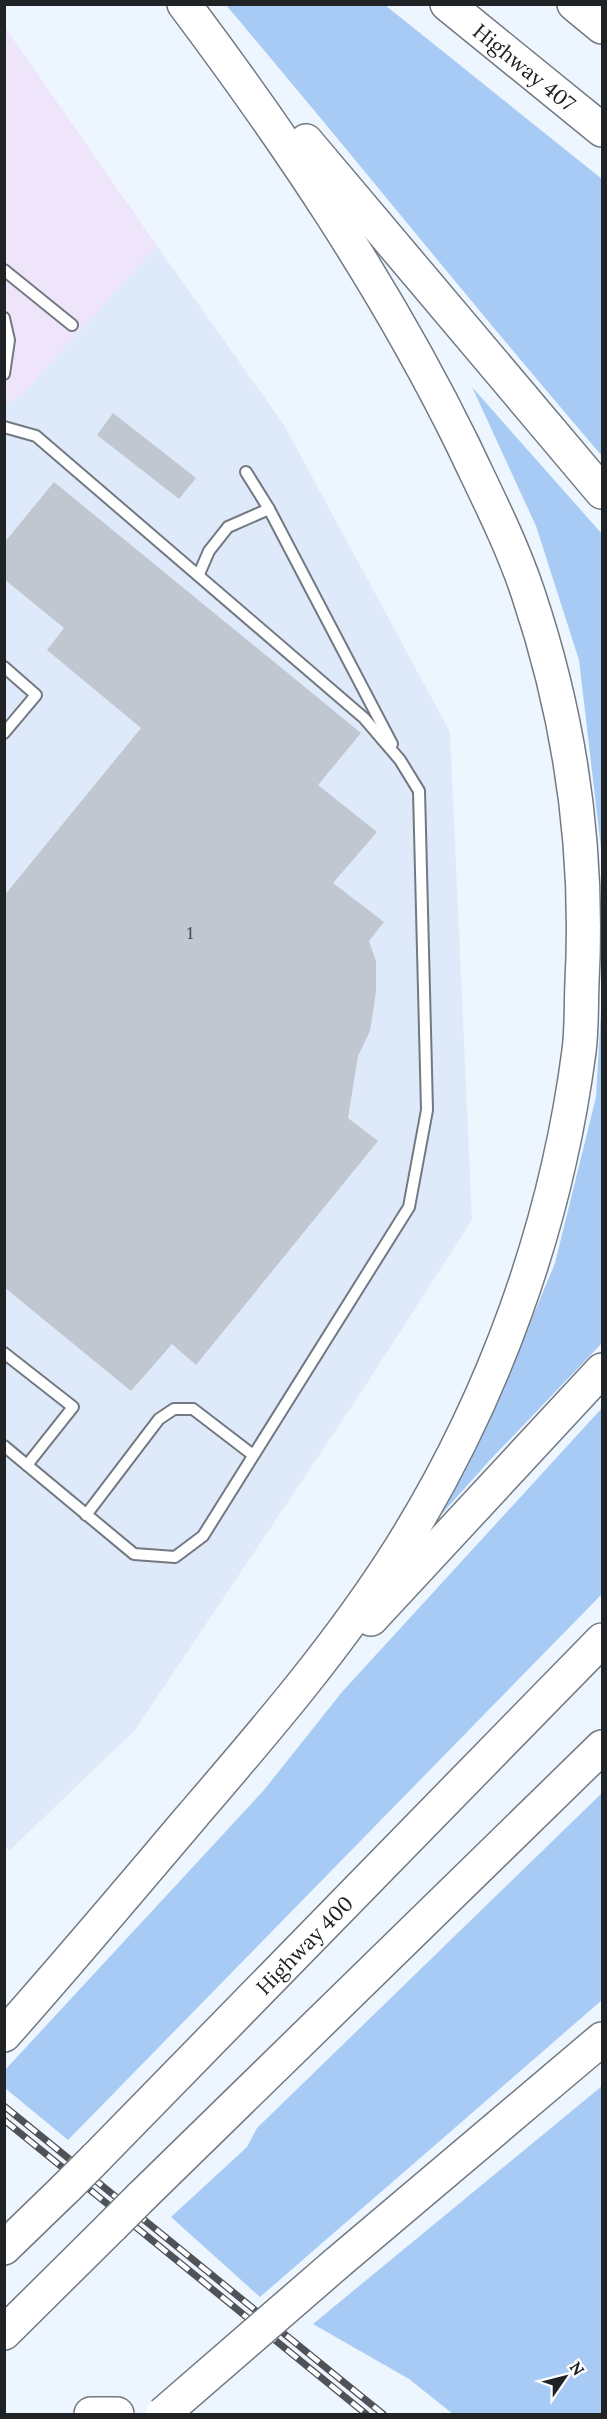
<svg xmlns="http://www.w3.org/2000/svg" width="607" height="2419" viewBox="0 0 607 2419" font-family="Lora,serif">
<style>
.commercial{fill:#eee5fb}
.built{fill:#deeaf9}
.green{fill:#a8cbf6}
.building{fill:#c0c7d0}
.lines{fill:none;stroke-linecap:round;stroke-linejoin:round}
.lane-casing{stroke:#727981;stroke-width:14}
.highway-casing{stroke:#727981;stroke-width:36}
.lane{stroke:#fff;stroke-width:10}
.highway{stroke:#fff;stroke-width:33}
.rail-casing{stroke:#4f5358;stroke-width:7}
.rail{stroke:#fff;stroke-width:4.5;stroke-dasharray:14;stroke-linecap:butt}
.highway-bridge-casing{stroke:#727981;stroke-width:36;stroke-linecap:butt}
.highway-bridge{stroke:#fff;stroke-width:33}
.labels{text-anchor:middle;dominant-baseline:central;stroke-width:6;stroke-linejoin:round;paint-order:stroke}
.number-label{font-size:18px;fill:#484c50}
.street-label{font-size:21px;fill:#202326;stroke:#fff}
</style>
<rect width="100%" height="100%" fill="#edf5fe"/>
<path class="commercial" d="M4 26 157 246 22 395 5 405Z"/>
<path class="built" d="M157 246 284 425 450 732 472 1220 358 1397 135 1730 10 1850 5 1845V405L22 395Z"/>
<g class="green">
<path d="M226 5H385L602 179V456C475 308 352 154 226 5Z"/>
<path d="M472 387 602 534V857L579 660 536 526Z"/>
<path d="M602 994V1343L489 1461 423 1535 451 1491 494 1410 555 1263 596 1097Z"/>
<path d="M602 1408V1594L68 2140 5 2088V2070L264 1790 342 1692Z"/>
<path d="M602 1793V2000L260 2297 171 2217 247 2147 257 2128Z"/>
<path d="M602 2086V2414H453L409 2379 313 2324Z"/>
</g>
<g class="building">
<path d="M113 413 196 478 179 499 97 435Z"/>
<path d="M54 482 361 733 318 785 377 832 333 883 384 922 369 941 376 961V992L370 1031 358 1056 348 1118 378 1141 196 1365 172 1344 131 1391 4 1287V896L141 728 47 650 64 628 4 579V543Z"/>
</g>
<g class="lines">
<defs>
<g id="lane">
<path d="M4 270 72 325"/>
<path d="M4 318 9 340 4 374"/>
<path d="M4 427 36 436 364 718 400 760 419 791 427 1110 409 1207 203 1536 175 1557 134 1554 4 1446"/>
<path d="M246 472 269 509 392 744"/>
<path d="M199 574 209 551 228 527 269 509"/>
<path d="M4 667 36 695 4 733"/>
<path d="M4 1353 73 1407 27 1465"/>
<path d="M86 1515 159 1419 174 1409H193L253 1455"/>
</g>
<g id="highway">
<path id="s1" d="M447 4 602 130"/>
<path d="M574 4 602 27"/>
<path d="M306 141 602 492"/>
<path d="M371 1619 602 1370"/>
<path d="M4 2035C69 1962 131 1888 193 1815 266 1730 340 1644 400 1549 494 1399 556 1227 579 1051 582 1028 581 1005 582 982 589 851 570 718 528 593 511 542 486 494 463 445 386 288 289 144 184 4"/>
<path id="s2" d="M96 2158 602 1640"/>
<path d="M141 2197 602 1747"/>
<path d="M4 2248 67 2187"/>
<path d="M336 2264 602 2039"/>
<path d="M4 2333 112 2226"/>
<path d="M91 2414H117"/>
</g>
</defs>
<use href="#lane" class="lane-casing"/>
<use href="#highway" class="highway-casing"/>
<use href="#lane" class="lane"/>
<use href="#highway" class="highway"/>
<defs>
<g id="rail">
<path d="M4 2106 383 2414"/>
<path d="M4 2120 366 2414"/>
</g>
</defs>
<use href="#rail" class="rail-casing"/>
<use href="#rail" class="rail"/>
<defs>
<g id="highway-bridge">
<path d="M67 2187 96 2158"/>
<path d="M112 2226 141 2197"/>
<path d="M163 2414 336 2264"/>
</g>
</defs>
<use href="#highway-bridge" class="highway-bridge-casing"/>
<use href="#highway-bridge" class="highway-bridge"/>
</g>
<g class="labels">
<g class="number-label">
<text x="190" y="932">1</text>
</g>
<g class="street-label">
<text stroke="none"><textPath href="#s1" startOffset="100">Highway 407</textPath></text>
<text stroke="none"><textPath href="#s2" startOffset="298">Highway 400</textPath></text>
</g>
</g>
<rect width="607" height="2419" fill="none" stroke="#202326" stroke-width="12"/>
<g transform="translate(565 2377) rotate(55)" stroke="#ffffff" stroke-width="4.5" paint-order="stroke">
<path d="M0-4.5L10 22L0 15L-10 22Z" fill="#202326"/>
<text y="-9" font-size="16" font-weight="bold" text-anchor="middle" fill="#202326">N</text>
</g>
</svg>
